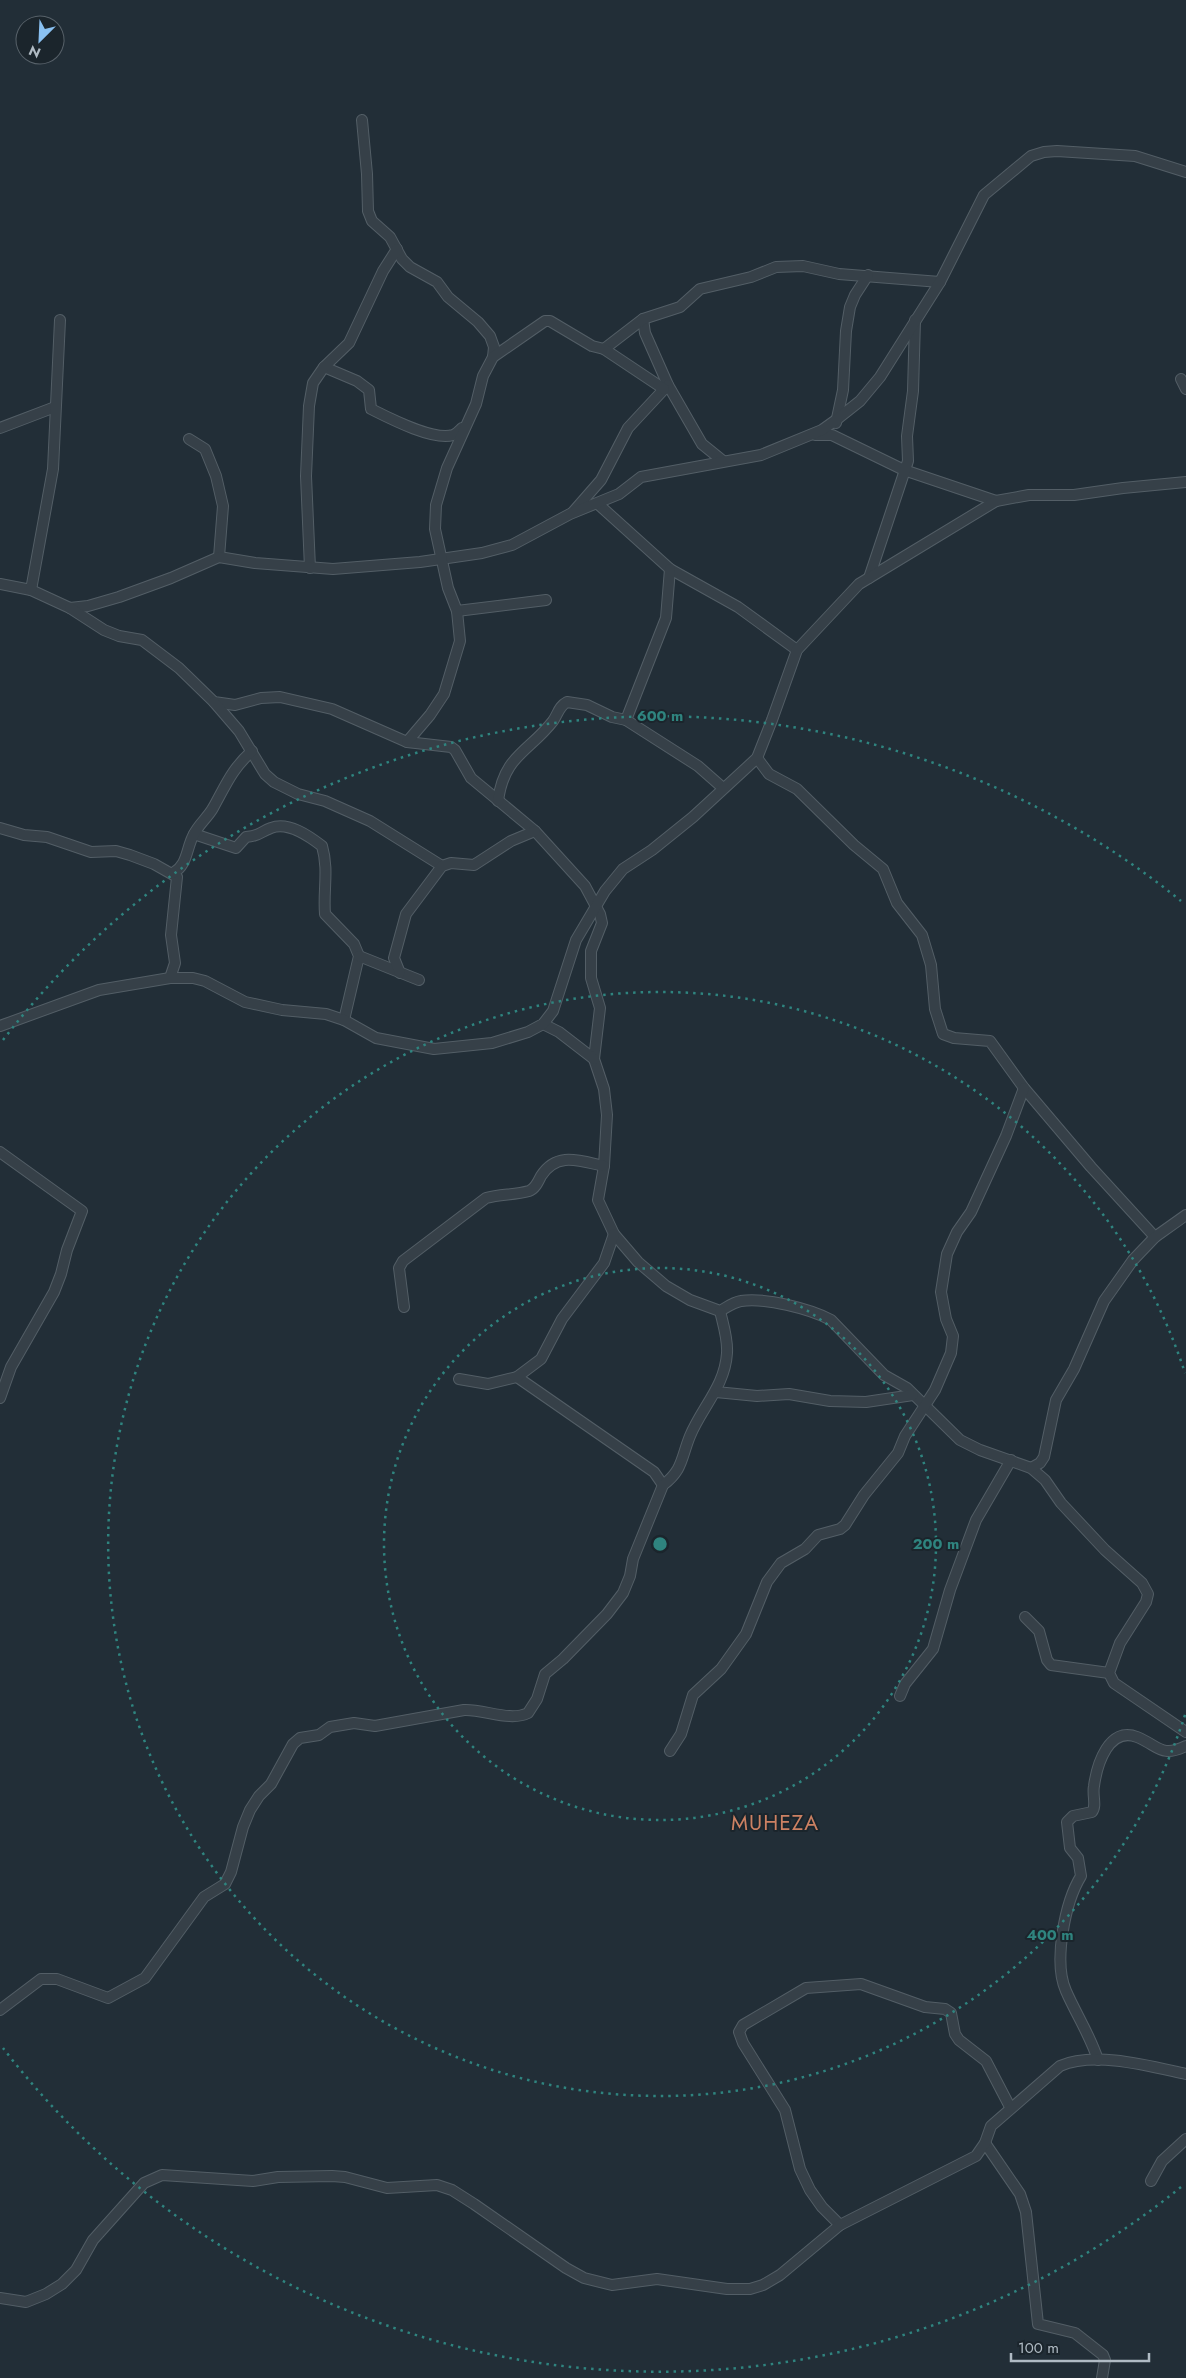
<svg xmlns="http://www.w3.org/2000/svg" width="1186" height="2378" viewBox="0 0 1186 2378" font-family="Jost,sans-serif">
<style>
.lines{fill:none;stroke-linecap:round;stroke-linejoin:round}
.street-casing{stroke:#535e66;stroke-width:12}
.street{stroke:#364048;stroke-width:10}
.ring{fill:none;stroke:#2f847f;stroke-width:2.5;stroke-dasharray:2.5 5}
.labels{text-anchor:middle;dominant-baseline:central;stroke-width:4;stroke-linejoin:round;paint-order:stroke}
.quarter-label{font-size:21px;letter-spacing:1px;fill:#cc8163;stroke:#1b252c}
.centre{fill:#2f847f;stroke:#1b252c;stroke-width:2.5}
.ring-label{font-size:15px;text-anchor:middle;font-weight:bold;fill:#2f847f;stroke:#1b252c;stroke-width:4;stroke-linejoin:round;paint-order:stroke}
</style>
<rect width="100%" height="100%" fill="#222e37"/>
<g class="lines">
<defs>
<g id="street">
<path d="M362 120 367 174 368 211 372 221 390 237 402 259 410 267 437 282 448 297 478 322 490 336 494 347 493 357"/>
<path d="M643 319 645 333 668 385 702 444 723 461"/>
<path d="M604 349 643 319 680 307 700 289 751 277 776 267 803 266 839 274 940 282"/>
<path d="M324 367 357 381 369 390 371 409C389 418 433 441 453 435 456 434 459 431 462 428"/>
<path d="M1181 379 1186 389"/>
<path d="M836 423 843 390 846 331 850 307 855 295 868 275"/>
<path d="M0 428 55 407"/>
<path d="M815 435H832L904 470 996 501"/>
<path d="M189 439 205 449 216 476 223 506 219 557"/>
<path d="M598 504 670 569 738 607 797 650"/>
<path d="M573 512 601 480 628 428 668 385"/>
<path d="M310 568 306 476 309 406 313 383 324 367 349 343 383 271 397 249"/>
<path d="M869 578 908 461 907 436 913 391 915 320"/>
<path d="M0 584 31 590 70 608 88 606 119 597 171 578 219 557 255 563 333 569 420 562 482 553 512 545 570 514 619 494 641 477 761 455 822 430 836 420 860 401 880 377 940 282 984 195 1031 156 1044 152 1057 151 1135 156 1186 172"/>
<path d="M31 590 53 469 60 320"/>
<path d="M70 608 104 630 119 636 142 640 179 668 214 702 235 705 261 698 280 697 332 709 407 742 451 747 455 750 471 778 535 831 585 886 600 914 602 923 591 951V978L600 1008 594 1059 604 1089 607 1115 604 1166 598 1200 614 1234 638 1262 666 1286 690 1300 720 1311C727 1307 734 1302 741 1301 764 1297 811 1309 831 1320L884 1375 907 1388 960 1440 980 1450 1031 1468 1045 1480 1061 1503 1105 1550 1142 1583 1148 1594 1146 1602 1120 1643 1109 1673 1114 1683 1186 1732"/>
<path d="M457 611 546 600"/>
<path d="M214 702 239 731 265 774 274 782 298 794 325 801 370 821 442 866"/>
<path d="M626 720 666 618 670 569"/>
<path d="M407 742 430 715 444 694 460 641 457 611 448 588 435 529 436 505 447 468 476 404 483 376 493 357 545 321H550L592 346 604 349 664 389"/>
<path d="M757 758 769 774 797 789 854 845 883 869 897 903 922 935 931 965 935 1009 943 1034 954 1038 990 1041 1024 1088 1091 1167 1155 1237"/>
<path d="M498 801C504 755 529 752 553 721 558 714 559 706 567 702L587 705 612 717 626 720 698 766 723 788"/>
<path d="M0 828 24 835 47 837 91 852 116 851 130 855 154 864 177 877 171 935 175 963 170 978"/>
<path d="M194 834 236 848 246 837C261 836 259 832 271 828 288 821 309 836 322 846 329 870 323 890 325 914L354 944 359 956 344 1020"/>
<path d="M173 873C188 865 186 848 194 834 199 824 208 817 213 808 226 785 231 770 252 751"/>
<path d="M359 956 419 980"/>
<path d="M400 973 394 958 406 914 442 866 451 863 474 865 511 841 535 831"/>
<path d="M543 1024 559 1032 594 1059"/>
<path d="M0 1026 99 990 170 978H193L205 981 245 1002 282 1010 326 1014 344 1020 376 1038 434 1049 492 1043 528 1032 543 1024 553 1011 576 940 605 891 623 869 652 850 693 817 757 758 772 720 797 650 859 584 996 501 1029 495H1074L1123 488 1186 482"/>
<path d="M0 1152 82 1211 67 1250 61 1274 54 1292 11 1367 0 1398"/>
<path d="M404 1307 399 1268 403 1261 486 1198C500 1194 515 1195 529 1191 535 1189 538 1182 541 1176 557 1151 580 1161 604 1166"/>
<path d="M517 1377 654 1472 663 1485"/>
<path d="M459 1379 488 1384 517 1377 541 1359 562 1319 604 1263 614 1234"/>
<path d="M716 1392 757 1396 789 1394 830 1401 866 1402 913 1395"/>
<path d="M1031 1468 1040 1463 1044 1457 1056 1400 1074 1369 1104 1301 1133 1260 1155 1237 1186 1215"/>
<path d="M1025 1617 1039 1631 1047 1660 1051 1665 1109 1673"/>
<path d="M900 1696 905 1684 933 1649 950 1590 976 1520 1011 1460"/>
<path d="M670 1751 681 1734 693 1695 721 1669 746 1634 767 1582 781 1563 805 1549 818 1535 840 1529 845 1525 864 1495 898 1453 905 1436 935 1390 951 1353 953 1336 946 1319 941 1292 947 1254 957 1232 971 1212 1006 1136 1024 1088"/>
<path d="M0 2010 41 1979H57L108 1998 145 1978 204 1897 225 1884 231 1872 243 1827 250 1810 259 1796 271 1784 293 1744 300 1738 319 1735 330 1727 354 1723 375 1726 464 1710C484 1709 510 1722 528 1713L537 1699 545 1674 563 1659 607 1614 623 1593 630 1576 633 1559 663 1485C683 1470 681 1458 690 1436 702 1407 725 1386 727 1353 728 1339 723 1324 720 1311"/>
<path d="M1098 2060C1090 2035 1076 2014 1066 1991 1053 1962 1065 1902 1081 1876L1078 1858 1070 1848 1067 1822 1073 1816 1092 1812C1097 1806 1092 1795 1094 1786 1097 1764 1109 1726 1137 1737 1159 1746 1161 1758 1186 1746"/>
<path d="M985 2143 1020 2194 1026 2212 1038 2324 1075 2333 1103 2355 1105 2360 1102 2378"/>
<path d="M1151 2181 1162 2161 1186 2139"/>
<path d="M840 2225 822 2207 810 2190 800 2169 785 2110 743 2043 739 2032 743 2025 806 1988 861 1984 925 2007 945 2009 951 2013 955 2034 959 2040 986 2061 1010 2107"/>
<path d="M0 2298 26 2302 46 2294 62 2284 76 2270 93 2240 144 2183 162 2175 253 2181 278 2177 332 2176 345 2177 387 2188 437 2185 452 2190 474 2204 566 2268 584 2278 612 2285 657 2279 727 2289H750L763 2285 780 2275 840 2225 976 2156 985 2143 991 2126 1060 2066C1095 2051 1149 2066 1186 2074"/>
</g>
</defs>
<use href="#street" class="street-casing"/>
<use href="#street" class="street"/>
</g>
<g class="ring">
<circle cx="660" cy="1544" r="276"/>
<path d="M1185 1715A552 552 0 1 1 1185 1373"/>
<path d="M1181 2187A828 828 0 0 1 3 2048M3 1040A828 828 0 0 1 1181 901"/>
</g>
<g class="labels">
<g class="quarter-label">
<text x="775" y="1823">MUHEZA</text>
</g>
</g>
<circle cx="660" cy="1544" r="8" class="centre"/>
<g class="ring-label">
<text x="660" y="721">600 m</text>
<text x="936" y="1549">200 m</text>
<text x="1050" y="1940">400 m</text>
</g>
<g transform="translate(40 40) rotate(204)"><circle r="24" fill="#1b252c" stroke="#576169"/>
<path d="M0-4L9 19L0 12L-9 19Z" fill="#89c0f1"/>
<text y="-8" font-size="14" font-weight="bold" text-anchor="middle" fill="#b0bbc4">N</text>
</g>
<path d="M1011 2353v8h138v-8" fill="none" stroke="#b0bbc4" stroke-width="2.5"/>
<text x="1018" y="2353" font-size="15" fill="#b0bbc4" stroke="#1b252c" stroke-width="4" paint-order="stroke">100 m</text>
</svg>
